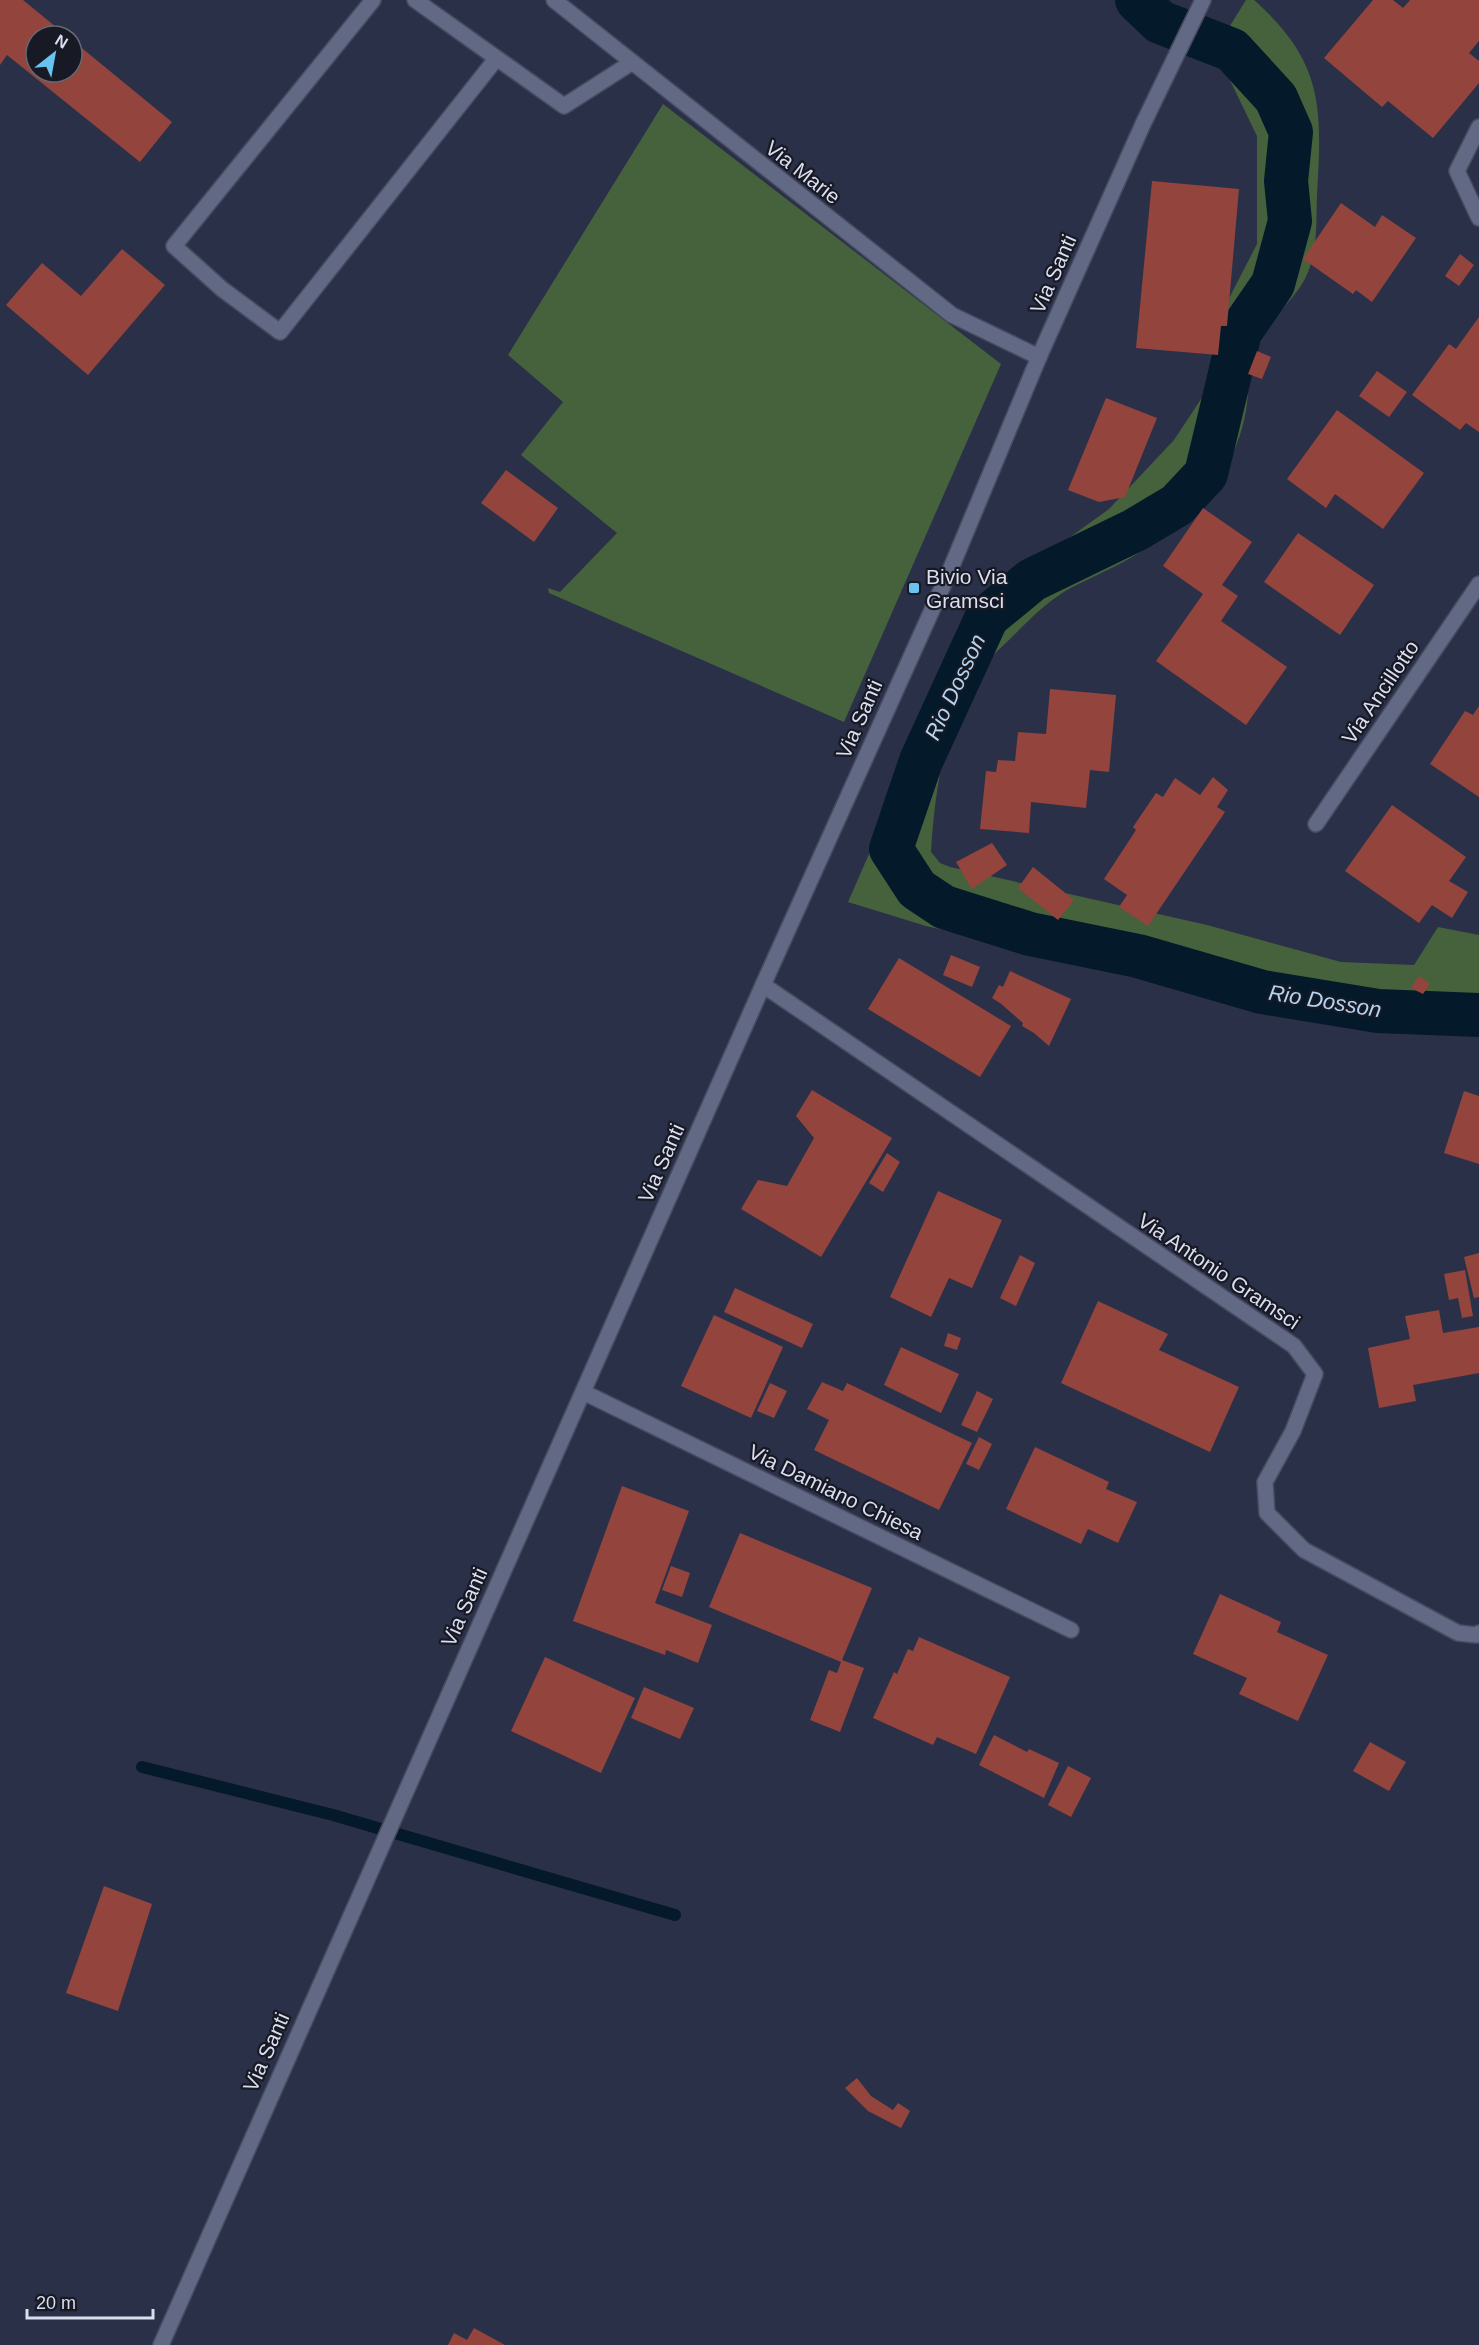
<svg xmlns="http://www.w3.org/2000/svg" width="1479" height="2345" viewBox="0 0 1479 2345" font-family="Arial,sans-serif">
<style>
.green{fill:#45623c}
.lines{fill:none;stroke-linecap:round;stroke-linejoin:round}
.stream{stroke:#041a2a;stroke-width:12}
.canal{stroke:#041a2a;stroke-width:44}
.building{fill:#93443c}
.minor-casing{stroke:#474b60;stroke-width:18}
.minor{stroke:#626984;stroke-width:15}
.poi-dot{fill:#69c3f1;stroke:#171924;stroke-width:2}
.labels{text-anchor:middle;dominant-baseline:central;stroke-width:4.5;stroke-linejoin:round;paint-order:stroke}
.street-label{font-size:21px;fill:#dadeee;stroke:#171924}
.poi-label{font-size:21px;fill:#dadeee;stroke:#171924;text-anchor:start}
.water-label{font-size:22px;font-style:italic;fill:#b2d5f3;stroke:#171924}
</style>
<rect width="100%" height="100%" fill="#2b3049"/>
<g class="green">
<path d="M1246 0H1254C1324 62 1322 108 1317 195 1316 221 1318 248 1308 272 1296 303 1263 320 1251 351 1246 362 1249 379 1248 392 1246 428 1233 462 1209 490 1189 513 1166 536 1140 552 1117 567 1091 577 1067 590 1047 602 1032 617 1016 633 1000 649 982 664 971 683 943 727 934 801 931 852L940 863 950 867 1207 925 1341 962 1414 965 1438 927 1479 935V1031L1331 1024 1191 986 926 926 848 902 979 603 1109 509 1174 440 1209 387 1224 308 1257 244V136L1226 72 1214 60 1223 37Z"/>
<path d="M663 104 1001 364 844 722 549 593 548 588 560 592 617 533 521 455 563 402 508 355Z"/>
</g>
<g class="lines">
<path class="stream" d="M142 1767 333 1815 675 1915"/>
<path class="canal" d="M1137 0 1160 22 1232 50 1276 98 1291 132 1286 181 1290 221 1273 284 1240 332 1206 474 1177 505 1135 530 1032 580 987 617 921 761 891 849 917 889 944 907 1030 934 1138 956 1262 992 1378 1011 1479 1015"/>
</g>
<g class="building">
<path d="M0 0H23L67 36H36V72H72V40L172 122 140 162 7 55 0 65Z"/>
<path d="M1373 0H1393L1403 8 1410 0H1479V41L1469 53 1479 61V83L1433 138 1388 101 1382 107 1324 58Z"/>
<path d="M1152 181 1239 189 1227 326H1221L1218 355 1136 348Z"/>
<path d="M1341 203 1375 227 1382 215 1416 238 1372 302 1356 290 1353 294 1303 259Z"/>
<path d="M122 249 165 285 88 375 6 305 42 263 81 296Z"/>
<path d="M1460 254 1474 265 1459 286 1445 276Z"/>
<path d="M1479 317V432L1466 423 1460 430 1412 395 1449 344 1456 349Z"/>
<path d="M1257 351 1271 357 1262 379 1248 374Z"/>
<path d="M1377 371 1407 392 1389 417 1359 396Z"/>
<path d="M1106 398 1157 418 1125 497 1099 502 1068 490Z"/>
<path d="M1337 410 1424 473 1383 529 1335 494 1326 508 1287 479Z"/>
<path d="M506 470 558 508 534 542 481 503Z"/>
<path d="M1203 508 1252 542 1222 585 1238 596 1221 621 1287 667 1246 725 1156 661 1203 594 1163 566Z"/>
<path d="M1298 533 1374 585 1340 635 1264 582Z"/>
<path d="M1050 689 1116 695 1109 772 1090 770 1086 808 1031 802 1029 833 980 829 986 771 996 772 998 760 1015 761 1018 732 1046 734Z"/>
<path d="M1479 706V797L1430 764 1465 711 1473 715Z"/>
<path d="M1213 777 1228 790 1217 807 1225 812 1148 926 1119 907 1127 895 1104 879 1136 830 1133 827 1156 793 1163 797 1175 778 1200 795Z"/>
<path d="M1392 805 1466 857 1449 881 1468 892 1452 918 1432 905 1419 923 1345 871Z"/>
<path d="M992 843 1007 865 972 889 956 862Z"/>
<path d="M1033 867 1074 900 1058 920 1018 888Z"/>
<path d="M951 955 980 967 972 987 943 975Z"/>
<path d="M899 958 1011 1026 980 1077 868 1009Z"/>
<path d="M1010 971 1071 999 1049 1046 1034 1033 1022 1026 1023 1023 1000 1003 992 998 999 985 1003 987Z"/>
<path d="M1419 976 1430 984 1423 994 1411 988Z"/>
<path d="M812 1090 892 1138 821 1257 741 1209 758 1180 787 1186 814 1138 796 1116Z"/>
<path d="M1464 1091 1479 1096V1164L1444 1153Z"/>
<path d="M887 1153 900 1162 883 1192 869 1183Z"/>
<path d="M938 1191 1002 1220 972 1288 949 1278 931 1317 890 1297Z"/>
<path d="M1479 1253V1297L1474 1298 1464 1257Z"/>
<path d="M1020 1255 1035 1263 1016 1306 1000 1298Z"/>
<path d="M1465 1270 1473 1316 1462 1318 1458 1298 1449 1300 1444 1274Z"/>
<path d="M735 1288 813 1324 802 1348 724 1312Z"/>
<path d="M1098 1301 1168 1334 1159 1350 1239 1387 1210 1452 1061 1383Z"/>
<path d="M1439 1310 1443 1333 1479 1327V1373L1413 1385 1416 1401 1379 1408 1368 1348 1410 1339 1405 1316Z"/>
<path d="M714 1315 783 1347 751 1418 681 1386Z"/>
<path d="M948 1333 961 1338 957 1350 944 1346Z"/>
<path d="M901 1347 959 1374 941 1413 884 1385Z"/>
<path d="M822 1382 843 1391 847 1383 972 1443 939 1510 814 1450 829 1420 807 1409Z"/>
<path d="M770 1383 787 1391 774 1418 757 1411Z"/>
<path d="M977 1391 993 1399 977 1432 961 1425Z"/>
<path d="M979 1437 992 1444 979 1470 966 1464Z"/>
<path d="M1035 1447 1109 1482 1106 1489 1137 1502 1118 1543 1088 1529 1081 1544 1006 1509Z"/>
<path d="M622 1486 689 1511 655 1603 712 1625 698 1663 666 1650 665 1655 573 1621Z"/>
<path d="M740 1533 872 1588 842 1660 864 1668 840 1732 810 1720 829 1670 837 1673 841 1662 709 1607Z"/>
<path d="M671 1566 690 1573 682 1597 662 1590Z"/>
<path d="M1220 1594 1281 1622 1277 1632 1328 1655 1298 1721 1239 1694 1247 1678 1193 1654Z"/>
<path d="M919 1637 1010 1677 976 1754 937 1737 933 1745 873 1718 894 1672 897 1674 908 1649 913 1651Z"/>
<path d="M545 1657 635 1698 601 1773 511 1731Z"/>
<path d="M644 1687 694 1708 680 1739 631 1718Z"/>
<path d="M994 1735 1027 1752 1029 1749 1059 1763 1044 1798 979 1765Z"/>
<path d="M1370 1742 1406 1762 1389 1791 1353 1771Z"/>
<path d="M1068 1766 1091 1778 1071 1817 1048 1805Z"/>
<path d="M104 1886 152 1904 118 2011 66 1993Z"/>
<path d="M857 2078 871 2096 893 2110 898 2103 910 2111 901 2128 868 2111 845 2088Z"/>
<path d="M474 2328 505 2345H448L454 2333 467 2340Z"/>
</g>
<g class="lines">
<defs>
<g id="minor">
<path d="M373 0 174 246 222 289 280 332 496 59"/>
<path d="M415 0 564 106 631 63"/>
<path d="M554 0 952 315 1039 357"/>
<path d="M1479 127 1457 171 1479 218"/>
<path d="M1316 824 1479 584"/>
<path d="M763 985 1294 1346 1315 1374 1293 1431 1265 1482 1267 1513 1304 1550 1458 1633 1477 1635 1479 1633"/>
<path d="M583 1392 1071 1630"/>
<path d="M161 2345 763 985 951 568 1039 357 1143 124 1203 0"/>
</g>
</defs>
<use href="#minor" class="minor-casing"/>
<use href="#minor" class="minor"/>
</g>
<rect class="poi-dot" x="908" y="582" width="12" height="12" rx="3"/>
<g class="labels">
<g class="street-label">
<text transform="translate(803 172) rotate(38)">Via Marie</text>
<text transform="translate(1053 274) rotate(-66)">Via Santi</text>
<text transform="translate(1380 692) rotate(-56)">Via Ancillotto</text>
<text transform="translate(859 719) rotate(-66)">Via Santi</text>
<text transform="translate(661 1163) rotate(-66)">Via Santi</text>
<text transform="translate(1219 1271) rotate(34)">Via Antonio Gramsci</text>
<text transform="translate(836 1492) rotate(26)">Via Damiano Chiesa</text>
<text transform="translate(464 1607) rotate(-66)">Via Santi</text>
<text transform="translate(266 2052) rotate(-66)">Via Santi</text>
</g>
<g class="poi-label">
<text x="926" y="576">Bivio Via<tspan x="926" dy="24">Gramsci</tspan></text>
</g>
<g class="water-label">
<text transform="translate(955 687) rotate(-65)">Rio Dosson</text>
<text transform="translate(1325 1001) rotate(9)">Rio Dosson</text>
</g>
</g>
<g transform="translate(54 54) rotate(31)"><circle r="28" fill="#171924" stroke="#656875" stroke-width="1.5"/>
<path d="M0-4.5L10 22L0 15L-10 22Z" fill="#69c3f1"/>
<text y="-9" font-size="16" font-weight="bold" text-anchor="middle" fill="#dadeee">N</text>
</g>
<path d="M27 2309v9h126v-9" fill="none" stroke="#dadeee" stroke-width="3"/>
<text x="36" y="2309" font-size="18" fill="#dadeee" stroke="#171924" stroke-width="4.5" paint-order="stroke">20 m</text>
</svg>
